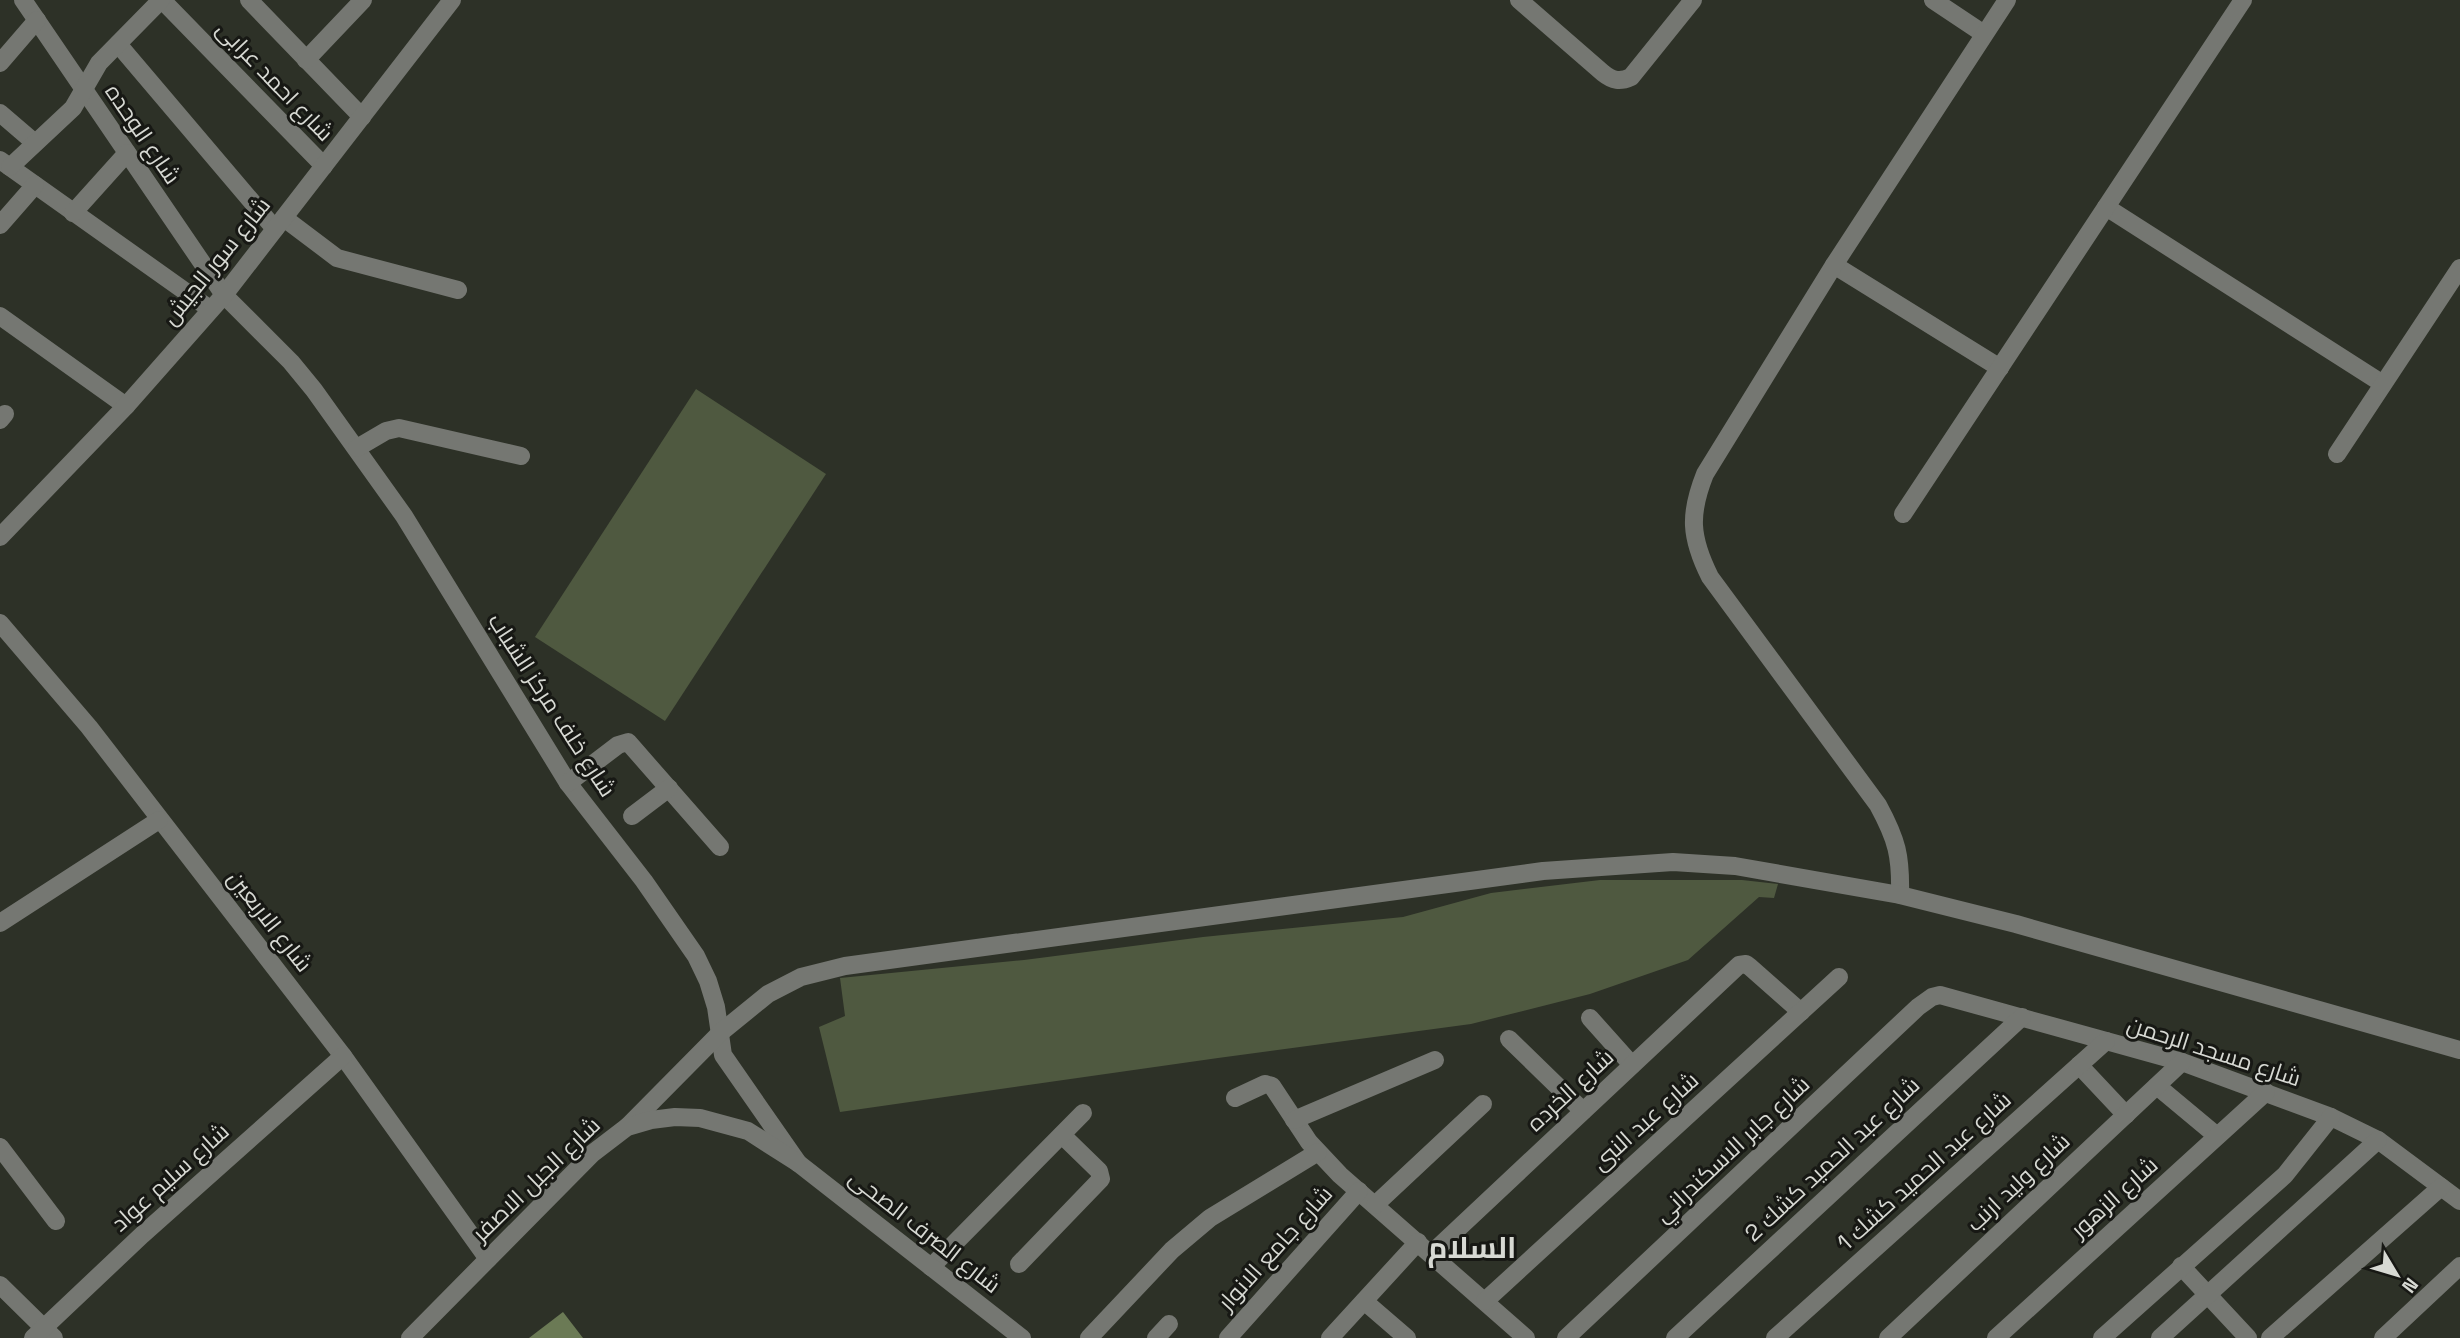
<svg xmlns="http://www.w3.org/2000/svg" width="2460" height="1338" viewBox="0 0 2460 1338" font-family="'Space Grotesk',Cairo,sans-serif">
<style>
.green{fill:#4f5940}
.water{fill:#6b7a55}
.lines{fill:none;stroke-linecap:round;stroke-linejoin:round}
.minor{stroke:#757772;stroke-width:18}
.labels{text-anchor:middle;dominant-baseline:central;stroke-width:6;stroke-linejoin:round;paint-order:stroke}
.street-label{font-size:23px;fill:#d7d9d3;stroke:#171814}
.district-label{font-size:30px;font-weight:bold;fill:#d7d9d3;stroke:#171814}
</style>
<rect width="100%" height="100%" fill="#2d3127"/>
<g class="green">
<path d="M696 389 826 474 665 721 535 637Z"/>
<path d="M1600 880H1742L1778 884 1774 898 1759 897 1688 960 1590 994 1471 1024 1218 1058 840 1112 819 1027 845 1016 840 978 1024 960 1203 937 1403 917 1491 893Z"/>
</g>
<path class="water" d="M563 1312 583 1338H529Z"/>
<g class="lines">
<g class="minor">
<path d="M23 0 224 295 291 362 314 390 404 516 568 783 644 881 696 956 708 981 716 1007 723 1055 798 1163"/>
<path d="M162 0 324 166"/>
<path d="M249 0 362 117"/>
<path d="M1519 0 1603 73C1613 81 1620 82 1631 77L1693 0"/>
<path d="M1933 0 1984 34"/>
<path d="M118 44 275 229"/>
<path d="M306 60 363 0"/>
<path d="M0 63 37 20"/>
<path d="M0 113 35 143"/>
<path d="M0 160 210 309"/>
<path d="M10 167 73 108 99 63 161 0"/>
<path d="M2106 207 2383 384"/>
<path d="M73 213 127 153"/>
<path d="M284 218 337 258 458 290"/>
<path d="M0 225 35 185"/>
<path d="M1834 265 2000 368"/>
<path d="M0 316 126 406"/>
<path d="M0 420 5 414"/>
<path d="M357 448 386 431 399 428 521 456"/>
<path d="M2337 454 2460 268"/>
<path d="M1903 514 2243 0"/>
<path d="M0 537 126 406 224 295 452 0"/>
<path d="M0 623 89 727 343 1056 488 1259"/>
<path d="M568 783 618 745 628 742 720 847"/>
<path d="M632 816 669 788"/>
<path d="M1900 895C1901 856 1897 840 1878 805L1710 577C1690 537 1689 514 1705 474L1834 265 2007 0"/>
<path d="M0 923 159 820"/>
<path d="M1590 1018 1632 1065"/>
<path d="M1509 1039 1583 1111"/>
<path d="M2079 1065 2126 1115"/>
<path d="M2157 1086 2217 1136"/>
<path d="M1235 1098 1265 1084 1272 1086 1309 1142 1340 1175 1526 1338"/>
<path d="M1294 1120 1435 1060"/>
<path d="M627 1127 720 1033 768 994 801 977 845 966 1543 871 1673 862 1735 866 1900 895 2016 924 2460 1050"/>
<path d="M0 1147 56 1221"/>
<path d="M1375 1205 1483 1104"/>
<path d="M1431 1254 1739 965 1746 964 1750 967 1801 1012"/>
<path d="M1019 1264 1101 1179 1099 1171 1062 1135"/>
<path d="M2181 1266 2248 1338"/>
<path d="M931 1267 1083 1113"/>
<path d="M0 1285 54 1338"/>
<path d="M1364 1301 1407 1338"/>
<path d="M1485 1301 1839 977"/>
<path d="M33 1338 142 1235 343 1056"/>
<path d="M410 1338 593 1153 627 1127 651 1120 675 1117 700 1118 748 1131 798 1163 1022 1338"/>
<path d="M1089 1338 1172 1250 1210 1218 1318 1152"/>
<path d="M1156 1338 1169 1324"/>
<path d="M1228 1338 1359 1191"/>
<path d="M1330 1338 1418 1242"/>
<path d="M1566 1338 1918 1007 1932 997 1940 995 2182 1062 2331 1117 2378 1140 2460 1201"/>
<path d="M1675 1338 2022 1017"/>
<path d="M1775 1338 2106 1041"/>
<path d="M1888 1338 2182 1062"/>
<path d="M1996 1338 2266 1092"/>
<path d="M2102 1338 2285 1175 2331 1117"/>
<path d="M2160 1338 2378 1140"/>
<path d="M2270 1338 2441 1187"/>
<path d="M2383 1338 2460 1266"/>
</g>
</g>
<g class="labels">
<g class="street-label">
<text transform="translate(275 81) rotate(46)">شارع احمد عرابى</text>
<text transform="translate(143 134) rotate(56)">شارع الوحده</text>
<text transform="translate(216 261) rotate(-51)">شارع سور الجيش</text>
<text transform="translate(552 705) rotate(57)">شارع خلف مركز الشباب</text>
<text transform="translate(270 921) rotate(52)">شارع الاربعين</text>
<text transform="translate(2214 1051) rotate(18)">شارع مسجد الرحمن</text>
<text transform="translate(1570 1090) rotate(-43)">شارع الخرده</text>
<text transform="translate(1645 1121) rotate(-42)">شارع عبد النبى</text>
<text transform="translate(1732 1149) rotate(-43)">شارع جابر الاسكندراني</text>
<text transform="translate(1832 1159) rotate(-43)">شارع عبد الحميد كشك 2</text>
<text transform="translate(1924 1171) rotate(-42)">شارع عبد الحميد كشك 1</text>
<text transform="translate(170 1177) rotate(-42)">شارع سليم عواد</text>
<text transform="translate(536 1179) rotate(-44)">شارع الجبل الاصفر</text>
<text transform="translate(2018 1182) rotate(-43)">شارع وليد ارنب</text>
<text transform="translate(2114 1197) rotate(-42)">شارع الزهور</text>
<text transform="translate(925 1231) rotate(38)">شارع الصرف الصحى</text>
<text transform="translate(1275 1248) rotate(-48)">شارع جامع الانوار</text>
</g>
<g class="district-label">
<text x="1472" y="1247">السلام</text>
</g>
</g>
<g transform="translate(2397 1275) rotate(128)" stroke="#171814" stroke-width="5" paint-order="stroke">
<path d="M0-5L12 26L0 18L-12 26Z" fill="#d7d9d3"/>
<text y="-10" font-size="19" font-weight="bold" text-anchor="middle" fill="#d7d9d3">N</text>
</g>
</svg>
